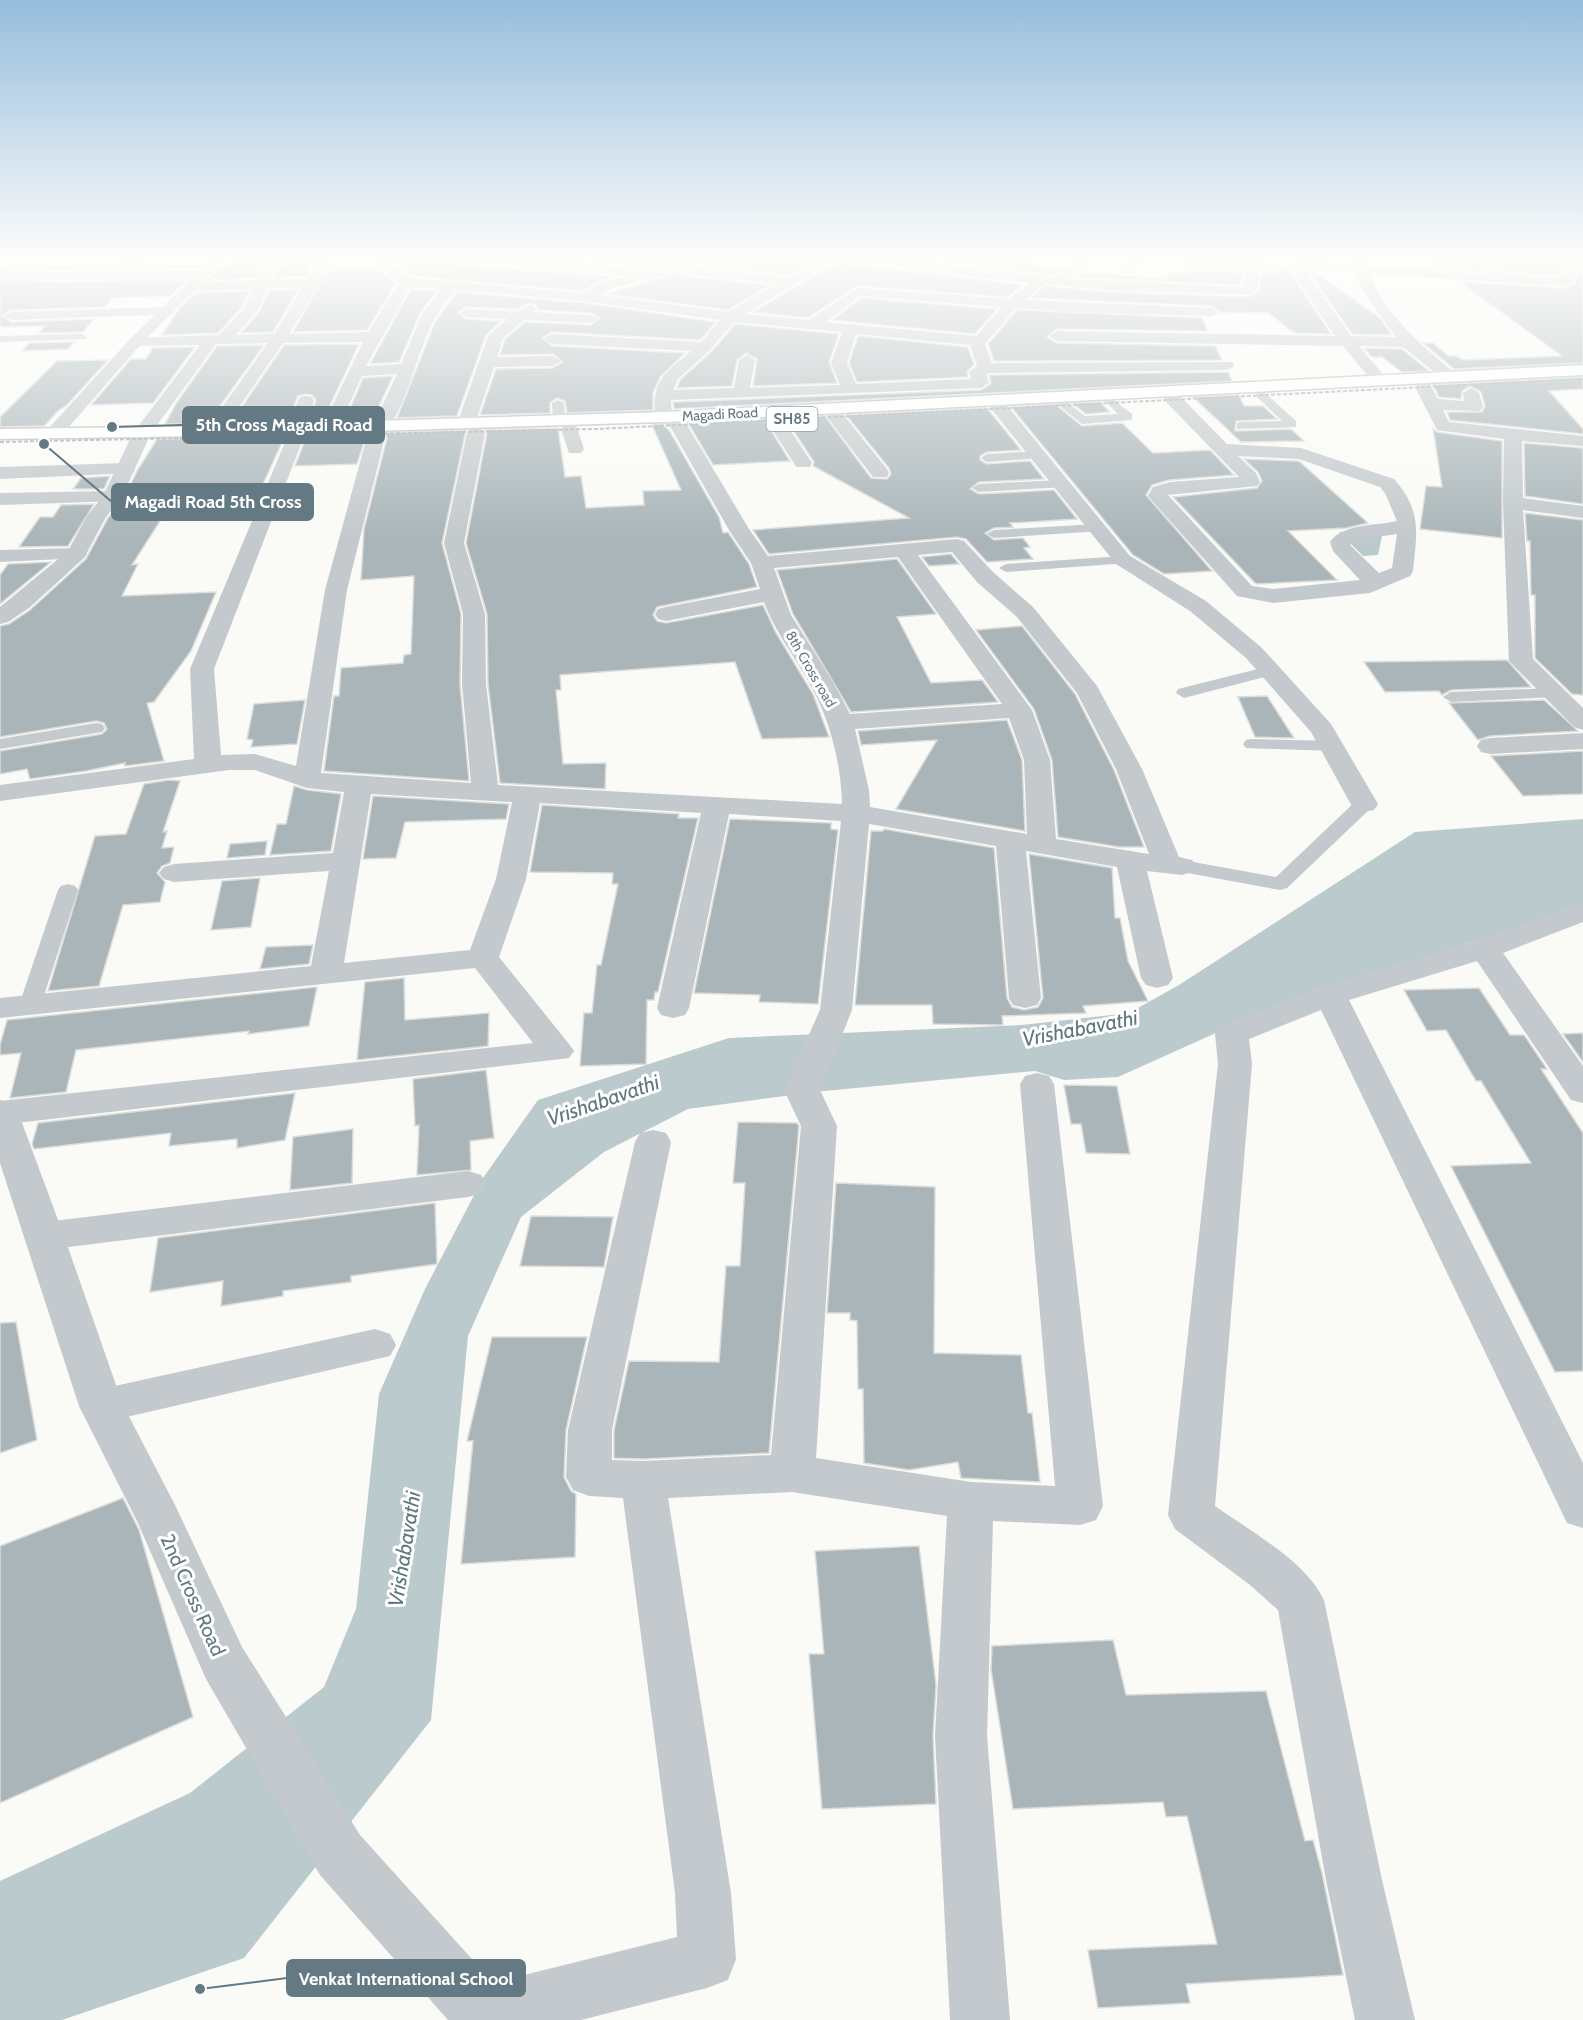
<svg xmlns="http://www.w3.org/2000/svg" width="1583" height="2020" viewBox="0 0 1583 2020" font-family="Cabin,sans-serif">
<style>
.water{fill:#bbcacd}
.building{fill:#a9b5b9;stroke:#dcdcd9;stroke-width:1.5}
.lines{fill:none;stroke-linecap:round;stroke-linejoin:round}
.primary-casing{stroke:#b6bdc0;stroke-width:3}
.service{fill:#c3c9cc;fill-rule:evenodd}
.minor{fill:#c3c9cc;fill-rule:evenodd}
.tertiary{fill:#c3c9cc;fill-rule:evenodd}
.primary{fill:#fff;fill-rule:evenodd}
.rail{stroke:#a2abb0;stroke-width:2;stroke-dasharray:4 2;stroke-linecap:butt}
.labels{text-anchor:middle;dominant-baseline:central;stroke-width:6;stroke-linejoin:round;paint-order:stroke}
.far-street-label{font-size:14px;fill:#637984;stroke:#fff}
.shield{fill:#fff;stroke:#92a1a9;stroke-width:1.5}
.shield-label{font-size:15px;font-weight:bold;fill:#637984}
.near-street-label{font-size:20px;fill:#637984;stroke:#fff}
.near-water-label{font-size:21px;font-style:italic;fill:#5e787e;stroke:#fff}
.leader{fill:none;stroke:#637984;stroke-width:2}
.callout-dot{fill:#637984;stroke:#fff;stroke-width:2}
.callout{fill:#637984;stroke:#637984;stroke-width:2}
.callout-label{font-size:18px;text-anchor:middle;font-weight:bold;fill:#fff}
</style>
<rect width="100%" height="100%" fill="#fafaf7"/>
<g class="water">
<path d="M1383 531 1378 555 1363 556 1339 532Z"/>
<path d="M1583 819V903L1543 920 1289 1000 1118 1077 1064 1080 1035 1071 814 1092 688 1109 604 1152 521 1217 468 1336 431 1720 244 1958 62 2020H0V1881L190 1793 324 1687 356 1609 379 1394 425 1289 483 1178 538 1100 729 1038 1022 1025 1129 1013 1179 985 1415 832Z"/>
</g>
<g class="building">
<path d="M283 257H315L307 276 275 278Z"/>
<path d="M628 257H693L643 270 636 266 528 258 628 264Z"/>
<path d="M721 257H821L789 275 704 266 719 262Z"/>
<path d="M904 257H1035L1026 265 1063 268 1054 275Z"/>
<path d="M1426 257H1490L1486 272 1443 269Z"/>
<path d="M1506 257H1566L1559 276 1505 272Z"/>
<path d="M411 258 438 260 444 263 615 277 600 281 583 291 411 276 399 266Z"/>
<path d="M1583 258V363L1454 369 1423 343H1433L1448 356H1456L1463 360 1562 356 1460 282 1566 288 1575 283Z"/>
<path d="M840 260 847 263 1023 285 1008 297 857 286 808 318 753 312Z"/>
<path d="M263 262 256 278 208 280 225 264Z"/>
<path d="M144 263 141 266 203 264 200 268 58 270 0 268Z"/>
<path d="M379 269 396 283 367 330 293 332 328 271Z"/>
<path d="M1193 269 1242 272 1241 285 1075 277 1080 272 1167 279 1169 273 1191 274Z"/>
<path d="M1283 269H1288L1331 334 1297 333 1291 331 1269 313 1221 312 1212 306 1031 298 1045 286 1107 292 1250 297 1259 291 1261 273 1274 274Z"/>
<path d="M1309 272H1315L1380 318 1392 335 1352 334Z"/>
<path d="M678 273 684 276 770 285 728 310 607 294Z"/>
<path d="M0 280 58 282 187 280 170 296 112 298 105 307 11 310 2 315 11 322 94 319 83 332 39 333 45 326 0 327Z"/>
<path d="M299 289 273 332 241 333 260 311 269 290Z"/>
<path d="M411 289 437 291 420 313 399 362 370 364Z"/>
<path d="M249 291 242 307 218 333 162 335 179 309 195 293Z"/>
<path d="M457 292 585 303 716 322 700 340 552 332 542 338 552 346 685 353 660 377 653 393V410L567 413 565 401 557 398 550 403V413L480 415 496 369 553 368 563 362 553 354 500 355 505 339 525 322 591 325 600 318 591 313 538 310 536 305 529 303 517 309 466 307 458 312 466 319 501 321 486 335 457 416 397 418 435 322Z"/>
<path d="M861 298 997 309 975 334 832 320Z"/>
<path d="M1017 310 1202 318 1208 331 1057 329 1047 337 1057 343 1215 346 1222 360 994 361 988 344Z"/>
<path d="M735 324 839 334 829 362 837 383 753 386 757 359 746 353 737 360 732 386 677 388 680 380 712 351Z"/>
<path d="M858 336 968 347 974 365 967 371 968 377 857 382 849 363Z"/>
<path d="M75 342 68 349 22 351 29 343Z"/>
<path d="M359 344 323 420 310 421 316 400 312 395 306 394 298 396 288 421 231 423 284 345Z"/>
<path d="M264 345 207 424H165L177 402 217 346Z"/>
<path d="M195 347 153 403 91 405 131 359H146L153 348Z"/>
<path d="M1364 348 1402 349 1429 371 1402 372 1382 357H1372Z"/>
<path d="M108 360 66 406 59 410 44 426 0 427V417L57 361Z"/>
<path d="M1228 372 1232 381 674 409 673 402 981 390 991 384 989 375Z"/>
<path d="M393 376 373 419 345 420 363 378Z"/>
<path d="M1583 377V389L1549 391 1583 429V434L1450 420 1447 412H1482L1485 406 1481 392 1470 386 1462 391 1461 399 1439 397 1433 385Z"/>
<path d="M1239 395 1244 406H1263L1277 419 1236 421 1235 431 1291 429 1304 441 1241 442 1193 397Z"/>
<path d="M1100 402 1110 412 1086 414 1072 403Z"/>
<path d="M1055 404 1082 426 1122 423 1153 453 1210 450 1234 475 1169 480 1152 485 1146 495 1212 571 1164 574 1133 555 1011 407Z"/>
<path d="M987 408 1021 450 987 452 980 456V460L987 464 1030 461 1044 479 979 482 970 489 979 494 1054 490 1077 519 1010 523 1013 527 994 528 985 533 994 540 1023 538 1030 547 1024 548 1033 559 987 562 966 539 957 537 769 554 753 530 909 518 813 466 814 462 785 418 825 416 871 478 887 479 891 474 889 468 846 415Z"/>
<path d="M764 419 790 461 713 465 688 423Z"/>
<path d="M662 424 669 430 719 517 723 533 728 532 749 564 757 587 657 607 653 615 657 621 666 623 763 605 776 633 813 694 829 737 762 739 735 662 560 675 561 690H556L563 764 606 763 605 789 500 783 488 684 487 614 466 543 487 433 485 430 558 428 565 477 581 476 586 508 644 505 643 491 681 490 652 425Z"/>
<path d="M1433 428 1437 432 1502 441V538L1420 529 1426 486 1442 487Z"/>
<path d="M466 430 442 543 461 614 460 684 469 781 324 771 334 696H339L341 668 403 663 404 655 411 654 414 576 361 580 364 529 387 438 385 433Z"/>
<path d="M367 434 357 464 295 466 305 440 303 435Z"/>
<path d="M285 436 258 495 174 499 132 565 138 564 122 596 216 592 191 651 154 702 147 703 164 761 125 766V763L86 771 30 779 27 769 0 774V751L102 734 107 729 104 723 96 721 0 737V626L9 624 30 610 86 559 108 518 124 498 137 471 157 439Z"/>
<path d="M1524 443 1583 448V504L1525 496Z"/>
<path d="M1244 459 1299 461 1368 523 1346 528 1288 531 1337 580 1256 584 1173 497 1257 488 1262 481 1258 472Z"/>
<path d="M110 476 104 489H73L81 478Z"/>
<path d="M94 504 68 546 19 547 40 517H53L61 505Z"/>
<path d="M1525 513 1583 520V695L1572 694 1535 658V595H1531L1530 541H1527Z"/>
<path d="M951 554 959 564 929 566 922 557Z"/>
<path d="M897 559 936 614 897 617 931 683 982 680 998 702 851 712 793 614 777 570Z"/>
<path d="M51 562 0 604V575L8 564Z"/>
<path d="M1022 626 1075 694 1114 770 1144 847H1119L1058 837 1052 760 1034 709 976 630Z"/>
<path d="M1507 660 1531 687 1451 690 1442 695 1439 691 1385 692 1364 662Z"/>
<path d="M1267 696 1294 738 1255 737 1238 697Z"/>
<path d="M305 700 297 744 251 747 253 740 247 739 254 704Z"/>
<path d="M1544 700 1578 731 1490 736 1478 740 1449 703Z"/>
<path d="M1007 720 1022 760 1025 831 896 809 937 740 861 745 858 731Z"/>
<path d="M1583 751V794L1523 796 1491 756Z"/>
<path d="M169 780 180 781 163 832 167 831 162 848 174 847 170 863 162 866 157 873 165 882 160 902 123 905 99 986 48 991 95 836 126 834 144 784Z"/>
<path d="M294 786 307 790 341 794 331 851 270 855 277 824H286Z"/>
<path d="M373 796 509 804 506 819 405 822 396 858 363 859Z"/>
<path d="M542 805 679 814 678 818H698L658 992H655L654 1000H647L646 1064 580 1066 584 1013H592L597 965H601L618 884H612L613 873 530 872Z"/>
<path d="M730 819 831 823V829L838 830 818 1004 759 1002 760 995 694 993Z"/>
<path d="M884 829 994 848 1007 998 1012 1007 1024 1010 1038 1007 1043 998 1029 854 1112 868 1115 918H1120L1128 961 1148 1001 1083 1006 1086 1013 1002 1016 1003 1025 933 1024 932 1005H855L871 831H883Z"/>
<path d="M267 841 265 855 227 858 230 844Z"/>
<path d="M260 878 251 927 211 930 222 881Z"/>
<path d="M313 945 309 964 260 969 266 947Z"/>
<path d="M404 978 405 1020 489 1013 488 1046 357 1060 365 982Z"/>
<path d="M317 987 309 1026 248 1034 249 1031 76 1050 66 1092 10 1098 21 1053 0 1055V1045L7 1020Z"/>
<path d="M1479 988 1510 1035H1524L1547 1069H1541L1583 1133V1371L1555 1372 1451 1166 1531 1163 1481 1081H1476L1446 1030 1427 1031 1404 990Z"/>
<path d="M1583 1033V1062L1563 1034Z"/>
<path d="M486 1070 494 1138 470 1141 471 1170 417 1175 419 1125 415 1126 413 1079Z"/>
<path d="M1064 1085 1117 1086 1130 1154 1086 1153 1081 1124H1071Z"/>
<path d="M295 1093 285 1140 237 1148V1139L169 1146 171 1133 34 1149 32 1144 38 1123Z"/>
<path d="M738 1122 797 1123 799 1126 769 1453 643 1459 614 1458V1430L629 1361 719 1362 726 1266H740L745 1183H733Z"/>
<path d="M353 1129 352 1183 290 1190 293 1137Z"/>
<path d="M836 1183 935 1187 934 1353 1021 1355 1028 1413H1032L1040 1482 961 1478 958 1462 909 1470 864 1463 863 1389H858L857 1321 850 1320V1313H827Z"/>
<path d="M435 1203 437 1264 351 1276V1282L283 1291V1296L221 1306 223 1281 150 1292 158 1238Z"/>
<path d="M531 1216 613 1217 604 1267 520 1266Z"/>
<path d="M16 1322 37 1440 0 1453V1323Z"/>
<path d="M492 1337H587L566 1430 564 1477 571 1491 576 1494 575 1557 461 1564 473 1441H467Z"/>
<path d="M123 1498 139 1530 193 1717 0 1803V1546Z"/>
<path d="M919 1546 936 1685 933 1736 936 1804 822 1809 809 1654H824L815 1551Z"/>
<path d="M1113 1640 1126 1695 1266 1691 1305 1841 1313 1840 1322 1873 1343 1975 1186 1984 1190 2003 1098 2008 1088 1950 1217 1944 1187 1816 1166 1817 1163 1802 1013 1809 991 1669 992 1646Z"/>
</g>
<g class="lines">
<defs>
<path id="primary" d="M1583 365V375L664 422 214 436 0 439V429L214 426 664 412Z"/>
</defs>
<use href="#primary" class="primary-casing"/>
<g class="service">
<path d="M82 334 87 337 86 339 0 342V336Z"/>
<path d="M1261 392 1265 393 1296 421V427L1237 429V423L1241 422 1282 421 1257 397V393Z"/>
<path d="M1111 398 1132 414V420L1082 424 1057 404 1059 402H1067L1085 416 1118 414 1105 401Z"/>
<path d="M558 400 564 403 565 420 559 424 553 420 552 403Z"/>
<path d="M1038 451 1042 452 1044 455 1042 458 987 462 981 458 987 454Z"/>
<path d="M1061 480 1066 481 1068 484 1066 487 979 492 972 488 979 484Z"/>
<path d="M1097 524 1102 525 1104 528 1102 531 994 538 987 534 994 530Z"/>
<path d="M1123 556 1130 560 1128 563 1006 572 999 568 1006 564Z"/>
<path d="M1270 666 1276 668 1278 671 1276 674 1184 698 1176 693 1178 689Z"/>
<path d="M1553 688 1559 689 1561 693 1559 697 1451 702 1443 697 1451 692Z"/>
<path d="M96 723 102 724 105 728 102 732 0 749V739Z"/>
<path d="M1252 739 1332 741 1338 742 1341 746 1338 750 1332 751 1246 748 1243 744 1246 740Z"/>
<path d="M1364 798 1371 800 1373 804 1371 808 1287 888 1280 890 1182 872 1175 870 1172 866 1175 862 1182 860 1276 877 1357 800Z"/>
<path d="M68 884 75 886 78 890 41 1005 38 1010 30 1012 22 1010 19 1005 58 890 61 886Z"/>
</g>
<g class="minor">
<path d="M268 257H281L271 280 308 278 319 257H332L321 282 289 334 368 332 399 283 380 267 383 257H395L394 265 410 278 583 293 601 283 629 276 444 261 437 257H489L636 268 643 272 700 257H719L718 260 692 267 789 277 825 257H877L1055 277 1080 257H1093L1070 279 1243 287 1245 270 1189 267 1182 263 1184 257 1246 262 1247 257H1259V263L1274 264 1281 268 1274 272 1259 271 1257 291 1250 295 1107 290 1044 284 1025 300 1212 308 1219 312 1212 316 1074 312 1016 308 985 344 992 363 1232 362 1234 365 1232 368 1226 370 989 373 986 374 989 383 981 388 671 400 672 415 687 425 749 529 768 556 957 539 964 541 993 572 1033 607 1097 686 1142 769 1179 857 1192 860 1197 866 1192 872 1182 875 1147 871 1173 978 1168 985 1157 988 1146 985 1141 978 1117 867 1026 851 1041 998 1037 1005 1025 1008 1013 1005 1009 998 996 846 869 824 852 1010 820 1090 837 1126 816 1458 971 1482 1055 1486 1020 1084 1025 1076 1037 1073 1049 1076 1054 1084 1103 1506 1096 1520 1080 1525 993 1521 987 1736 1010 2020H950L935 1736 947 1516 792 1492 668 1498 731 1893 736 1959 728 1980 707 1988 581 2020H456L454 2015 463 1994 484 1985 677 1937 675 1893 623 1498 589 1496 573 1490 566 1477 568 1430 635 1142 640 1133 653 1130 666 1133 671 1142 612 1430V1460L643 1461 771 1455 801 1126 784 1090 820 1010 841 821 729 814 689 1008 685 1015 673 1018 661 1015 657 1008 701 813 540 803 526 879 499 957 569 1044 574 1051 569 1058 0 1125V1101L533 1043 475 968 0 1018V998L311 966 329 871 174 882 164 879 159 873 164 867 174 864 333 853 344 792 307 788 255 770H229L0 801V785L194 759 190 669 288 435H300L303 439 214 669 221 755 255 754 296 766 325 590 367 437 370 433H382L385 437 347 590 321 773 471 783 462 684 463 614 444 543 467 433 470 429H482L485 433 464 543 485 614 486 684 498 785 842 804C841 761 829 716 807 679 793 654 774 630 764 602L666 621 658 619 655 614 658 609 666 607 760 589 751 563 729 530 671 428 655 417C652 379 664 374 691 351L552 344 544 339 552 334 701 342 720 320 585 301 456 290C418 327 417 386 388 429H376L373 425 397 374 362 376 337 431H325L322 427 363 342 283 343 220 435H208L205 431 268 343 216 344 155 428H143L140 424 200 345 136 346 128 341 131 338 219 335 244 308 253 289 192 291 185 287 192 283 257 280ZM840 257 847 261 1029 283 1009 299 857 288 809 320 746 314ZM678 271 684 274 777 284 728 312 600 295 611 289ZM303 287 274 334 236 335 258 310 268 288ZM410 287 441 289 422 314 401 364 366 366ZM860 296 1002 307 976 336 826 322ZM734 322 842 332 831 363 840 385 750 388 755 360 747 355 739 360 734 388 673 390 678 379 710 350ZM856 334 970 345 977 366 969 372 971 379 856 384 847 363ZM952 552 977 582 1017 617 1077 693 1116 769 1149 854 1056 839 1050 760 1032 710 918 555ZM898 557 1002 704 850 714 833 682 791 615 774 568ZM1009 718 1024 760 1027 834 870 807 869 790 855 729ZM371 794 512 802 496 879 470 950 344 963Z"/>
<path d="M1136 257H1152L1134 268H1124L1122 265Z"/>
<path d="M1351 257H1363L1367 266 1488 274 1492 257H1504L1502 274 1561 278 1568 257H1581L1573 282 1566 286 1370 274C1386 316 1421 345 1455 373L1457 376 1449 381 1443 379 1403 347 1359 346 1387 379 1379 384 1373 382 1343 346 1057 341 1049 336 1057 331 1335 336 1290 269 1294 262 1299 261 1353 265ZM1304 269 1356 273 1362 290 1396 337 1351 336Z"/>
<path d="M0 270 58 272 203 270 210 274 203 278 58 280 0 278Z"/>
<path d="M529 305 534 306 536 309 534 312 591 315 598 319 591 323 524 320 503 338 497 357 553 356 561 361 553 366 494 367 475 424 472 428H460L457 424 488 336 507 319 467 317 460 313 467 309 518 311Z"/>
<path d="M167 307 172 308 174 311 172 314 11 320 4 316 11 312Z"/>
<path d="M1423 382 1429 383 1438 399 1464 401 1463 393 1471 388 1479 393 1483 407 1480 411 1443 410 1449 422 1583 436V446L1522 441 1523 498 1583 506V518L1523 510 1533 659 1583 708V730L1574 727 1509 661 1503 503 1504 439 1437 430 1415 387Z"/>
<path d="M1173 394 1179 395 1227 444 1301 448 1394 479C1422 511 1417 532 1413 571L1410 576 1370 593 1273 603 1237 596 1148 496 1153 487 1170 482 1239 477 1167 403 1165 399 1167 395ZM1238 456 1299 459 1380 487 1385 493 1397 521C1377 526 1343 523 1330 542L1333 551 1360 580 1273 589 1252 586 1168 495 1257 486 1260 482 1256 473ZM1397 534 1392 568 1379 573 1350 545 1362 539Z"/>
<path d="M306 396 312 397 314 401 306 428 303 432H291L288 428 298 401 300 397Z"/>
<path d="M998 401 1004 402 1130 556 1206 601 1262 648 1331 724 1378 804 1374 810 1364 812 1354 810 1311 732 1246 658 1190 611 1116 564 992 410 989 406 992 402Z"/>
<path d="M836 412 842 413 887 469 889 473 887 477H873L827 417 830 413Z"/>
<path d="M775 415 781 416 812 463 810 467H796L794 463 766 420 769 416Z"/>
<path d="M570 424 576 425 584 449 581 453H569L561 429 564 425Z"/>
<path d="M126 463 133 465 135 469 133 473 0 479V467Z"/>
<path d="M112 491 119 493 122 497 119 501 0 505V493Z"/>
<path d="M77 548 84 550 87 554 84 558 0 562V550Z"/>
<path d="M1583 733V749L1490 754 1481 752 1477 746 1481 740 1490 738Z"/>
<path d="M1583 902V922L1503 953 1583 1066V1103L1571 1100 1477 961 1349 1000 1583 1463V1528L1567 1523 1321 1010 1249 1039 1252 1064 1215 1506C1250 1531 1306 1561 1324 1600L1382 1880 1415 2020H1355L1326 1880 1278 1610 1250 1585 1175 1529 1168 1515 1218 1064 1215 1034 1220 1027 1318 988 1473 942Z"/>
<path d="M468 1171 481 1175 487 1184 481 1193 468 1197 45 1250 31 1246 26 1236 31 1226 45 1222Z"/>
<path d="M375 1329 390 1334 396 1345 390 1356 101 1423 86 1418 79 1406 86 1394 101 1389Z"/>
</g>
<g class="tertiary">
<path d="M214 257H228L141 344 61 436H49L46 432 49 428 131 338Z"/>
<path d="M143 426 149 427 152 431 122 497 106 517 84 558 29 608 8 622 0 624V607L68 551 87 516 103 496 134 431 137 427Z"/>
<path d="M0 1100 13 1104 18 1112 64 1236 123 1405 175 1505 242 1647 360 1835 508 1999 517 2020H448L320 1875 206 1679 137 1521 79 1406 0 1163Z"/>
</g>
<use href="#primary" class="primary"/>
<path class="rail" d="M0 442 597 429 1583 379"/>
</g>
<linearGradient id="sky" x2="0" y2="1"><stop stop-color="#96bddd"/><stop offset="0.48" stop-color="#fdfdfb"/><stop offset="1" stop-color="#fdfdfb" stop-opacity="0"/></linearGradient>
<rect width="1583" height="539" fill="url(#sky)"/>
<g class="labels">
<g class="far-street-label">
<text transform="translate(720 414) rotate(-3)">Magadi Road</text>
<text transform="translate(811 669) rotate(60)">8th Cross road</text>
</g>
<rect class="shield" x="766.5" y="407" width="51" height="24" rx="4.5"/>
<g class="shield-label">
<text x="792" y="419">SH85</text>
</g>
<g class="near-street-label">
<text transform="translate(193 1595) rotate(66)">2nd Cross Road</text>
</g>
<g class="near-water-label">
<text transform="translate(1080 1028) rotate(-11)">Vrishabavathi</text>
<text transform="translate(603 1100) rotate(-19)">Vrishabavathi</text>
<text transform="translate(404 1549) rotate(-81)">Vrishabavathi</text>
</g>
</g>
<path class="leader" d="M112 427L183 425M44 444L112 502M200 1989L287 1978"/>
<g class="callout-dot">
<circle cx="112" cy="427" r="6"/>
<circle cx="44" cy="444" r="6"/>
<circle cx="200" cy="1989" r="6"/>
</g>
<g class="callout">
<rect x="183" y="407" width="201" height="36" rx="6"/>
<rect x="112" y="484" width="201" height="36" rx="6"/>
<rect x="287" y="1960" width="238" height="36" rx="6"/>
</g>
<g class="callout-label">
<text x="284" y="431">5th Cross Magadi Road</text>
<text x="213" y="508">Magadi Road 5th Cross</text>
<text x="406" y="1985">Venkat International School</text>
</g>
</svg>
